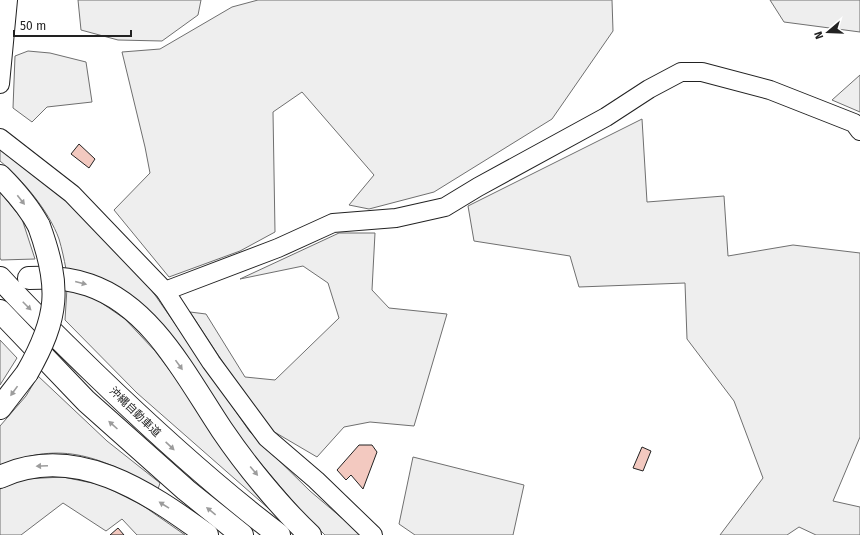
<svg xmlns="http://www.w3.org/2000/svg" width="860" height="535" viewBox="0 0 860 535" font-family="'Fira Sans','Noto Sans JP',sans-serif">
<style>
.green{fill:#eee;stroke:#6f6f6f}
.building{fill:#f3c9c0;stroke:#222}
.lines{fill:none;stroke-linecap:round;stroke-linejoin:round}
.minor-casing{stroke:#222;stroke-width:20}
.highway-casing{stroke:#222;stroke-width:24}
.minor{stroke:#fff;stroke-width:18}
.highway{stroke:#fff;stroke-width:22}
.highway-bridge-casing{stroke:#222;stroke-width:24;stroke-linecap:butt}
.highway-bridge{stroke:#fff;stroke-width:22}
.oneway{fill:#9c9c9c}
.labels{text-anchor:middle;dominant-baseline:central;stroke-width:3;stroke-linejoin:round;paint-order:stroke}
.street-label{font-size:11px;fill:#222;stroke:#fff}
</style>
<rect width="100%" height="100%" fill="#fff"/>
<g class="green">
<path d="M78 0H201L198 15 162 41 118 40 81 30Z"/>
<path d="M258 0H612L613 31 552 119 434 192 369 209 349 205 374 175 302 92 273 112 275 232 240 251 169 277 114 210 150 173 145 147 122 52 160 49 232 7Z"/>
<path d="M770 0H860V32L784 22Z"/>
<path d="M28 51 50 53 86 62 92 102 47 107 32 122 13 108 15 56Z"/>
<path d="M860 75V112L832 100Z"/>
<path d="M642 119 647 202 724 196 728 256 793 245 860 253V437L833 501 860 507V535H816L799 527 787 535H720L763 478 734 401 687 339 685 283 579 287 570 256 474 241 468 206Z"/>
<path d="M0 148 55 190 130 262 155 295 250 432 310 491 362 535H325L302 512 240 439 129 295 94 275 66 269C64 259 62 249 59 239 49 211 22 179 0 161Z"/>
<path d="M0 192 22 219 35 259 1 260 0 258Z"/>
<path d="M339 233H375L372 290 389 308 447 314 414 426 370 422 344 427 317 457 271 430 239 387 190 312 206 314 245 377 275 380 339 318 328 283 303 266 240 279Z"/>
<path d="M67 288 93 297 125 319 155 351 284 522 137 393 65 320Z"/>
<path d="M0 340 17 358 0 385Z"/>
<path d="M38 376 107 441 160 483 158 489C102 458 63 439 0 466V426L26 396Z"/>
<path d="M413 457 524 485 513 535H415L399 524Z"/>
<path d="M63 477 102 485 142 505 185 535H137L122 519 106 531 63 503 21 535H0V489L23 479Z"/>
</g>
<g class="building">
<path d="M79 144 95 159 89 168 71 154Z"/>
<path d="M359 445H372L377 452 363 489 351 475 346 480 337 470Z"/>
<path d="M642 447 651 451 643 471 633 468Z"/>
<path d="M118 528 124 535H110Z"/>
</g>
<g class="lines">
<defs>
<g id="minor">
<path d="M0 84 8 0"/>
<path d="M0 138 72 194 165 291 211 362 267 438 316 480 373 535"/>
<path d="M165 291 278 248 333 223 396 218 445 207 478 187 606 117 649 89 681 72H702L770 90 854 123 860 131"/>
</g>
<g id="highway">
<path d="M0 176C15 191 29 207 39 226"/>
<path d="M0 278C30 311 62 342 94 373 153 430 213 485 279 535"/>
<path d="M29 278C49 277 70 278 89 285 153 307 187 378 222 430 245 464 280 507 310 535"/>
<path d="M0 311 86 401 186 490 242 535"/>
<path d="M0 408 27 373"/>
<path d="M0 477C75 442 148 492 207 535"/>
</g>
</defs>
<use href="#minor" class="minor-casing"/>
<use href="#highway" class="highway-casing"/>
<use href="#minor" class="minor"/>
<use href="#highway" class="highway"/>
<defs>
<path id="highway-bridge" d="M27 373C59 317 61 287 39 226"/>
</defs>
<use href="#highway-bridge" class="highway-bridge-casing"/>
<use href="#highway-bridge" class="highway-bridge"/>
</g>
<defs><path id="oneway-solid" d="M-6-.8H1V-3.2L6.5 0L1 3.2V.8H-6Z"/></defs>
<g class="oneway">
<use href="#oneway-solid" transform="translate(21 200) rotate(52)"/>
<use href="#oneway-solid" transform="translate(81 283) rotate(14)"/>
<use href="#oneway-solid" transform="translate(27 306) rotate(45)"/>
<use href="#oneway-solid" transform="translate(179 365) rotate(54)"/>
<use href="#oneway-solid" transform="translate(14 391) rotate(126)"/>
<use href="#oneway-solid" transform="translate(113 425) rotate(-138)"/>
<use href="#oneway-solid" transform="translate(170 446) rotate(43)"/>
<use href="#oneway-solid" transform="translate(42 466) rotate(177)"/>
<use href="#oneway-solid" transform="translate(254 471) rotate(50)"/>
<use href="#oneway-solid" transform="translate(164 505) rotate(-148)"/>
<use href="#oneway-solid" transform="translate(211 511) rotate(-141)"/>
</g>
<g class="labels">
<g class="street-label">
<text transform="translate(135 412) rotate(44)">沖縄自動車道</text>
</g>
</g>
<g transform="translate(828 32) rotate(251)" stroke="#ffffff" stroke-width="3" paint-order="stroke">
<path d="M0-3L7 15L0 10L-7 15Z" fill="#222222"/>
<text y="-6" font-size="11" font-weight="bold" text-anchor="middle" fill="#222222">N</text>
</g>
<path d="M14 30v6h117v-6" fill="none" stroke="#222222" stroke-width="2"/>
<text x="20" y="30" font-size="12" fill="#222222" stroke="#ffffff" stroke-width="3" paint-order="stroke">50 m</text>
</svg>
